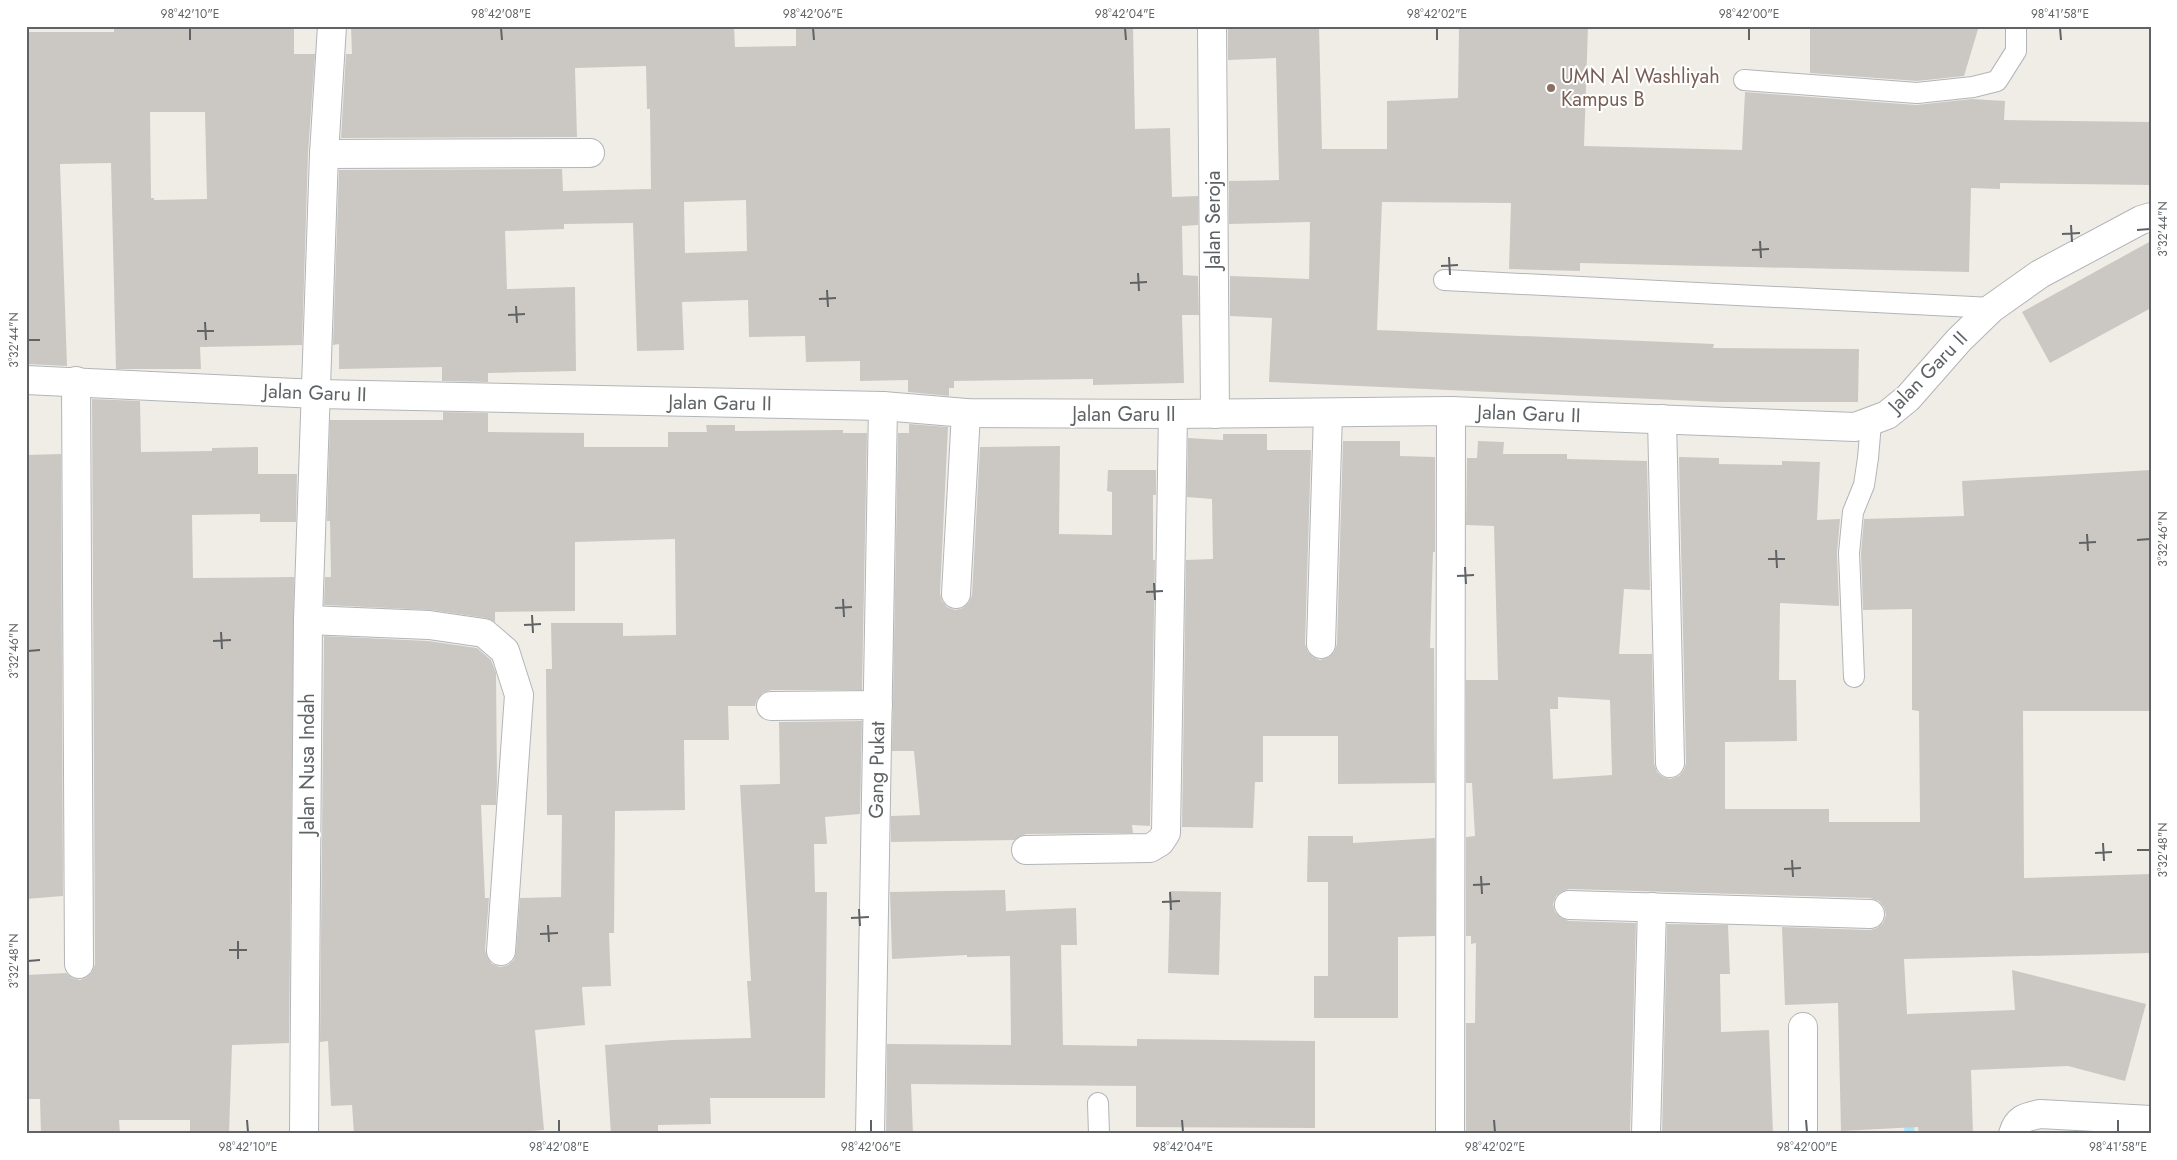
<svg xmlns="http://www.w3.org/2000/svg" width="2177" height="1160" viewBox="0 0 2177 1160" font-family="Jost,sans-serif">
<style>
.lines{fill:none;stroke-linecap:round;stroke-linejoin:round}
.stream{stroke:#aee3f9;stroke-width:10}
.building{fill:#cbc8c4;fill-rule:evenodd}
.lane-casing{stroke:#b2b5b8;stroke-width:22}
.street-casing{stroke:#b2b5b8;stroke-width:30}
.lane{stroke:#fff;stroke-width:20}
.street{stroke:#fff;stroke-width:28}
.ticks{fill:none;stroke:#5f6366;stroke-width:2}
.education-dot{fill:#8d6e63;stroke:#fff;stroke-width:2}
.labels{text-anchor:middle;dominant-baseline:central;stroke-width:4;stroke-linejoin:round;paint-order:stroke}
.education-label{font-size:20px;fill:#785e54;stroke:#fff;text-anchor:start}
.street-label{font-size:20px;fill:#5f6366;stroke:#fff}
.neatline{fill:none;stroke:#5f6366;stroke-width:2}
.ticks-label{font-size:12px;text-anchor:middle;fill:#5f6366}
</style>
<rect width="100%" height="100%" fill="#f0ede7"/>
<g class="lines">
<path class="stream" d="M1909 1134 1910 1114"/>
</g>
<g class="building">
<path d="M173 26H294V54H315L308 153 302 345 200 347 201 369H116L111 163 60 164 67 366 26 364V91H28V32H114V29L173 28ZM150 112H205L207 199 154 200V198H151Z"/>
<path d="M351 26H734L735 47 796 46V26H1133L1135 129 1170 128 1172 197 1198 196V225L1182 226 1183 275 1198 276 1199 315H1182L1184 383 1093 385V379L954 381V388H949V396L908 392V380L860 381V361L806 362 805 336 749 337 748 300 682 302 684 350 637 351 633 223 564 224V229L505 231 507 289 575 287 576 371 488 373V382L442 381V367L339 369V344L333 345 339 170 562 169 563 191 651 189 650 109H647L646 66 575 68 577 137 341 138 346 54H352ZM746 200 747 251 685 253 684 202Z"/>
<path d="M1228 26H1319L1322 149H1387V101L1458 98 1459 26H1588L1584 146 1742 150 1745 92 1916 105 1972 99 2005 101 2004 120 2151 122V185L2000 183V189L1971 188 1969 272 1580 263V271L1509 269 1511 203 1382 202 1377 330 1714 344 1713 348 1859 349 1858 402H1719L1269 382 1272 318 1230 316V276L1309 279 1310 222 1229 224V181L1279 180 1276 58 1228 60Z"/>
<path d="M1810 26H1979L1964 76 1917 81 1810 73Z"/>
<path d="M2151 241V308L2050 363 2022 312Z"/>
<path d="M92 399 140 401 141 452 212 451V448L258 447V474H297L296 522H260V514L192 515 193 578 294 577 289 1043 232 1045 229 1134H190V1120H119L120 1134H41L40 1099H26V1010H28L26 975 66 973 72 978 80 980 87 977 92 972 95 964Z"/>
<path d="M443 412 488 413V432L584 433V447H668V432H707L706 425H735V431L843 430V433H867L862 690H771L763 693 757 699 755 706H728L729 740H684L685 810 615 811 614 933H609L611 986 582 987 585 1025 535 1030 544 1130 498 1134H354L352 1105 331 1106 328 1041 320 1042 324 636 428 641 477 648 491 660 496 673 497 782 496 805H481L485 898H489L485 950 487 957 492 964 500 967 508 965 514 960 516 953 520 898 561 897 562 815H547L546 669H552L551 623H623V636L676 635 675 539 575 542V611L495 612V622L486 618 431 610 324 605 325 577H331L330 521H327L330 420H443Z"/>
<path d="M909 424 948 427 940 593 942 601 947 607 955 610 963 608 969 602 972 595 980 447 1060 446 1059 534 1112 535V492L1107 491 1108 470H1156V495H1153V560H1155L1150 826 1132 825 1133 833 1026 834 1015 840 891 842V816L920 815 914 751H892L898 433H909Z"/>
<path d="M1223 434H1267V450H1311L1305 644 1308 652 1313 657 1320 660 1329 657 1334 652 1337 644 1343 441H1400V456L1435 457V552H1433L1430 648H1434L1435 783 1338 784V736H1263V782H1255L1253 828 1182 827 1186 560 1213 559 1212 499 1187 497 1188 438 1223 440Z"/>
<path d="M1478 441 1504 442 1503 454H1567V459L1647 461 1650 590 1624 589 1619 654H1652L1654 763 1657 772 1662 776 1670 779 1679 776 1684 770 1686 763 1679 457 1719 458V464L1782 465V461L1820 462 1817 520 1840 519 1837 553 1839 606 1780 603 1779 680H1796L1797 741 1725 742V809H1829V822H1920L1919 711 1912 710V609L1863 610 1861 553 1864 519 1964 516 1962 481 2151 470V711H2023L2024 878 2151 874V953L1904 959 1907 1014 2015 1010 2012 970 2146 1004 2125 1081 2068 1066 1971 1070 1973 1134H1919L1918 1127 1841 1131 1838 1003 1785 1005 1782 927 1870 930 1877 928 1883 923 1886 915 1884 907 1879 901 1870 898 1569 889 1561 892 1556 896 1553 904 1555 912 1561 918 1569 921 1636 923 1630 1134 1466 1132V1023H1475L1476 943 1471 944V936H1466V837L1475 836 1472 783H1466V680H1498L1494 526 1466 525 1467 458H1477ZM1558 697 1610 700 1612 775 1553 779 1550 709H1558Z"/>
<path d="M61 454 63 896 26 899V455Z"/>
<path d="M862 721 860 814 825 817 827 844H814L815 892H827L825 1098H710L711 1124 658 1125V1134H611L605 1045 672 1040 751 1038 747 981H751L740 785 780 784 779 722Z"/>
<path d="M1308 836H1353V843L1435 838V936L1398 937V1018H1314V976H1328V882H1307Z"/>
<path d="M1005 890 1006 911 1076 908 1077 945H1061L1063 1045 1137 1046V1039L1315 1041V1128L1136 1127V1086L911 1084 913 1134H886L887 1044 1011 1045 1010 956 967 957V955L892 959 890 892Z"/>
<path d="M1170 891 1221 892 1219 975 1168 973Z"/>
<path d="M1667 924 1728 925 1730 974H1720L1721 1032 1769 1030 1773 1134H1662Z"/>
</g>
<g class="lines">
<defs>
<g id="lane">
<path d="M1744 80 1917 93 1973 87 1997 81 2016 51V26"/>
<path d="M1444 280 1992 308"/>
<path d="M1854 677 1849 553 1853 512 1864 485 1868 458 1871 423"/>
<path d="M1098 1103 1099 1134"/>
</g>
<g id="street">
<path d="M1212 26 1215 414"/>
<path d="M324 154 590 153"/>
<path d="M26 380 317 394 883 406 966 413 1173 414 1451 411 1855 427 1887 415 1908 398 1959 340 1992 308 2040 274 2141 220 2151 217"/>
<path d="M76 381 79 964"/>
<path d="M1662 419 1670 763"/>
<path d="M956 594 966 413"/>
<path d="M308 620 429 625 484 633 505 651 519 695 501 951"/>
<path d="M1321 644 1328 413"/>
<path d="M771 706 878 705"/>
<path d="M1026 850 1150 848 1160 842 1166 833 1173 414"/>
<path d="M1569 905 1870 914"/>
<path d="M1803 1027V1134"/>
<path d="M304 1134 308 620 324 154 332 26"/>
<path d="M870 1134 883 406"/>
<path d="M1450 1134 1451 411"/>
<path d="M1646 1134 1652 907"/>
<path d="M2013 1134C2017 1119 2025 1117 2040 1114L2151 1120"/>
</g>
</defs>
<use href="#lane" class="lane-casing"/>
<use href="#street" class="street-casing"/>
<use href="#lane" class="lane"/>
<use href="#street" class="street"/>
</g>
<path class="ticks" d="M190 28V40M501 28 502 40M813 28 814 40M1125 28 1126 40M1437 28V40M1749 28V40M2060 28 2061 40M2071 225 2072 242M2137 230 2150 229M2062 234 2080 233M1760 241 1761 258M1752 250 1769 249M1449 257 1450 275M1441 266 1458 265M1138 273 1139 291M1130 283 1147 282M827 290 828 307M819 299 836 298M516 306 517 323M508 315 525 314M205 322 206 340M197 331H214M28 340H40M2087 534 2088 551M2137 540 2150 539M2079 543 2096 542M1776 550 1777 568M1768 559H1785M1465 567 1466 584M1457 576 1474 575M1154 583 1155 600M1146 592 1163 591M843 599 844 617M835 608 852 607M532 615 533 633M524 625 541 624M221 632 222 649M213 641 231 640M28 651 40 650M2103 843 2104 861M2137 850H2150M2095 853 2112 852M1792 860 1793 877M1784 869 1801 868M1481 876 1482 894M1473 885 1490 884M1170 892 1171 910M1162 902 1180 901M859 909 860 926M851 918 869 917M548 925 549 942M540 934 558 933M238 941V959M229 950H247M28 961 40 960M247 1120 248 1132M559 1120V1132M871 1120V1132M1182 1120 1183 1132M1494 1120 1495 1132M1806 1120 1807 1132M2118 1120V1132"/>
<circle class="education-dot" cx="1551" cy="88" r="5"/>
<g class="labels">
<g class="education-label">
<text x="1561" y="76">UMN Al Washliyah<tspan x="1561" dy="23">Kampus B</tspan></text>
</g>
<g class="street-label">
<text transform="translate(1213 220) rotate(-90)">Jalan Seroja</text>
<text transform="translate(1928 372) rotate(-46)">Jalan Garu II</text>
<text transform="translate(315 393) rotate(2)">Jalan Garu II</text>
<text transform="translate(720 403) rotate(1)">Jalan Garu II</text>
<text x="1124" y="414">Jalan Garu II</text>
<text transform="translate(1529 414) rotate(2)">Jalan Garu II</text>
<text transform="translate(307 764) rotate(-90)">Jalan Nusa Indah</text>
<text transform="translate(877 770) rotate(-89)">Gang Pukat</text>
</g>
</g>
<rect width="2177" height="1160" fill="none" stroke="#ffffff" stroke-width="55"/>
<rect x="28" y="28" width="2122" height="1104" class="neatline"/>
<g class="ticks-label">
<text x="190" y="18">98°42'10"E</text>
<text x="501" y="18">98°42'08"E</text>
<text x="813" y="18">98°42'06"E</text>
<text x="1125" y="18">98°42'04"E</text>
<text x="1437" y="18">98°42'02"E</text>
<text x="1749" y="18">98°42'00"E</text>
<text x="2060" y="18">98°41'58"E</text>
<text transform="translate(2163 229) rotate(-90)" y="4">3°32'44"N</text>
<text transform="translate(14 340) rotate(-90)" y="4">3°32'44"N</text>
<text transform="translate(2163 539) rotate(-90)" y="4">3°32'46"N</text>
<text transform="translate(14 651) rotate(-90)" y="4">3°32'46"N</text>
<text transform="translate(2163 850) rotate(-90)" y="4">3°32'48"N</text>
<text transform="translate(14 961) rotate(-90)" y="4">3°32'48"N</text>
<text x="248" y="1151">98°42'10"E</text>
<text x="559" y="1151">98°42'08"E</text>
<text x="871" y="1151">98°42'06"E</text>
<text x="1183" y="1151">98°42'04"E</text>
<text x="1495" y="1151">98°42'02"E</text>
<text x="1807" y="1151">98°42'00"E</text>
<text x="2118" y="1151">98°41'58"E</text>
</g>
</svg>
